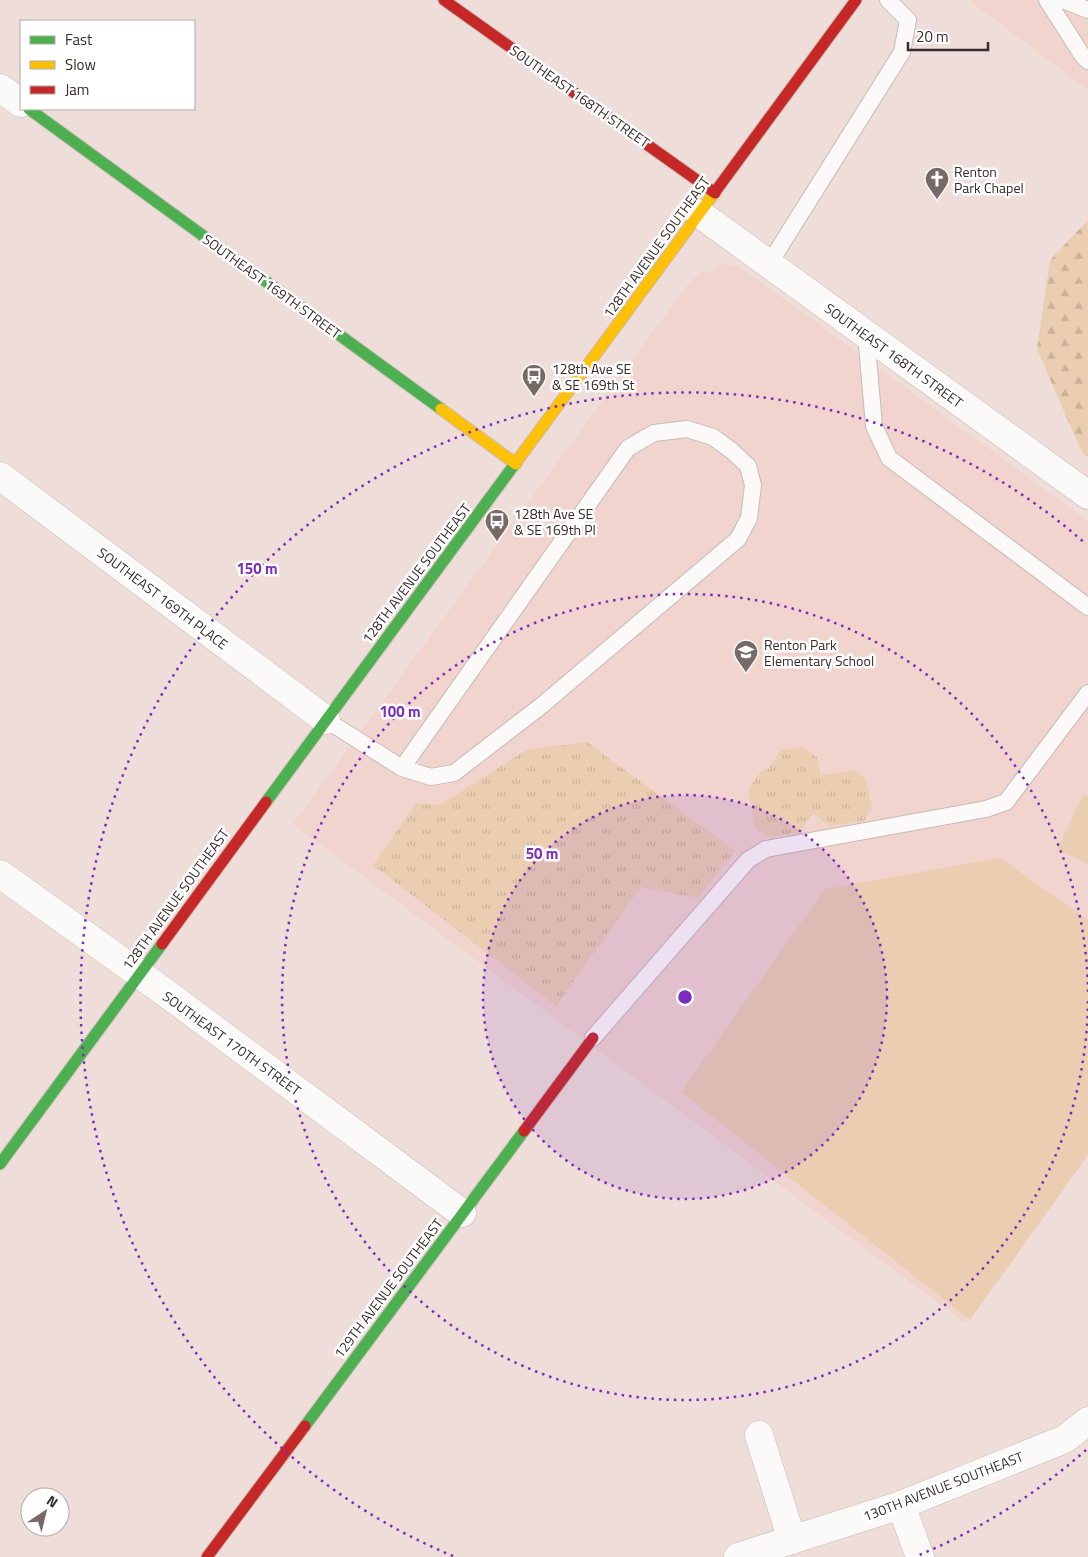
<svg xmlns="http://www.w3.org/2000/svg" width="1088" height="1557" viewBox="0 0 1088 1557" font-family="'Titillium Web',sans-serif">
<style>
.built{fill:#f1d4ce}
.grass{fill:url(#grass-tufts)}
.forest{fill:url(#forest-firs)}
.pitch{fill:#ebceb2}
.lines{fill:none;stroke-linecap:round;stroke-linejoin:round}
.lane-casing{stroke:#c8bab6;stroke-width:18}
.street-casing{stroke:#c8bab6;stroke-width:29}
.fast-casing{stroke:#c8bab6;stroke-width:13}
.slow-casing{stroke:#c8bab6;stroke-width:13}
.jam-casing{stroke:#c8bab6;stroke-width:13}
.lane{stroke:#fcfaf9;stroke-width:16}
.street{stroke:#fcfaf9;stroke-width:28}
.fast{stroke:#4caf50;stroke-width:11}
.slow{stroke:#ffc107;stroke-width:11}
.jam{stroke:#c62828;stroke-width:11}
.ring{fill:none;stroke:#7b2cbf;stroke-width:2.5;stroke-dasharray:2.5 5}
.labels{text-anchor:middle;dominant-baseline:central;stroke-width:5;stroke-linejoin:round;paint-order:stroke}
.street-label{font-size:14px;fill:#372c29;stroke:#fff}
.poi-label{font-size:14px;fill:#372c29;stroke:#fff;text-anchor:start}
.centre{fill:#7b2cbf;stroke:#fff;stroke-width:2.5}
.ring-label{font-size:15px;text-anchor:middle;font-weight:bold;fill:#7b2cbf;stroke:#fff;stroke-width:5;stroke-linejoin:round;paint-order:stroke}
</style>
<defs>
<pattern id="grass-tufts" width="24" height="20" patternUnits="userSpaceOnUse" patternTransform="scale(1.25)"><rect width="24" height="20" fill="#ebceb2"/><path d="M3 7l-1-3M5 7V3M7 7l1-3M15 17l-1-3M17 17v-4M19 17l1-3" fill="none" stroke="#cab199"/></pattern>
<pattern id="forest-firs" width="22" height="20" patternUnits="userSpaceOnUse" patternTransform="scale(1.25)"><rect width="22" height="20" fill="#ebceb2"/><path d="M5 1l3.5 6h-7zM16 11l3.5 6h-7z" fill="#cab199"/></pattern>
</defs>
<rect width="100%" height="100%" fill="#eeddd8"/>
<g class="built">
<path d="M969 0H1088V90Z"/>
<path d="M722 263 740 267 1088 521V1155L965 1323 293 824 688 284 701 272 708 273 719 268Z"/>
</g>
<g class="grass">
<path d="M587 742 735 851 698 898 641 887 556 1006 373 865 416 803 440 805 526 750Z"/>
<path d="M802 747 817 757 821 775 855 770 865 778 872 807 864 821 829 826 813 813 800 832 769 838 755 827 748 790 761 771 768 769 781 750Z"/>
</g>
<path class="forest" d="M1088 220V457L1083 454 1069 423 1037 349 1050 260Z"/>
<g class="pitch">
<path d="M1084 794 1088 796V864L1057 849Z"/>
<path d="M1000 858 1088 920V1155L970 1320 681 1092 825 889Z"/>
</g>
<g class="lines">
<defs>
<g id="lane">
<path d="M1047 0 1082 55 1088 61"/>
<path d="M1063 0 1088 10"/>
<path d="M769 264 902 52 908 20 888 0"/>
<path d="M866 334 874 426 889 458 1088 607"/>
<path d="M326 720 402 768 431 777 454 773 541 706 738 539 749 518 753 485 748 466 732 451 713 437 687 429 654 433 628 448 402 768"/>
<path d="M593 1038 748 860 766 849 986 809 1006 802 1088 693"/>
</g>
<g id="street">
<path d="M0 88 21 103"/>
<path d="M700 214 1088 495"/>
<path d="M0 476 326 720"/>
<path d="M0 874 159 988 462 1213"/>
<path d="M759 1435 792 1540"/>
<path d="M901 1505 920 1557"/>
<path d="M738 1557 901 1505 1065 1439 1088 1421"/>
</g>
<g id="fast">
<path d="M29 109 441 409"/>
<path d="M266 802 517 461"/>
<path d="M0 1164 162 944"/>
<path d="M305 1426 524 1131"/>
</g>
<g id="slow">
<path d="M441 409 516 464"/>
<path d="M517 461 715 192"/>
</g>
<g id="jam">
<path d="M444 0 715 193"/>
<path d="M715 192 856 0"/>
<path d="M162 944 266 802"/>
<path d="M524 1131 593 1038"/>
<path d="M207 1557 305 1426"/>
</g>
</defs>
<use href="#lane" class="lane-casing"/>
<use href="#street" class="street-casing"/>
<use href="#fast" class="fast-casing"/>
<use href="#slow" class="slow-casing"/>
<use href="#jam" class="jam-casing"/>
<use href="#lane" class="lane"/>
<use href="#street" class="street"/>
<use href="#fast" class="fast"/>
<use href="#slow" class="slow"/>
<use href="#jam" class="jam"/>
</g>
<circle cx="685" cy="997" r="202" fill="#7b2cbf" fill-opacity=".12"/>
<g class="ring">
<circle cx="685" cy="997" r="202"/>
<path d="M1088 1001A403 403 0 1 1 1088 993"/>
<path d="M1086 1450A605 605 0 0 1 917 1556M453 1556A605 605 0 1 1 1086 544"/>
</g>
<defs>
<symbol id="church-pin" viewBox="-11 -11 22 30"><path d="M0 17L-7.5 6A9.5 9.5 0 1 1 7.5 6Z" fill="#776a66" stroke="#fff"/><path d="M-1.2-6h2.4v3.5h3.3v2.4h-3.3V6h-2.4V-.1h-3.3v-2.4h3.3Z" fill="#fff"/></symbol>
<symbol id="bus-pin" viewBox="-11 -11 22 30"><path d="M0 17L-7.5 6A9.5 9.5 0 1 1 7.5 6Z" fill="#776a66" stroke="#fff"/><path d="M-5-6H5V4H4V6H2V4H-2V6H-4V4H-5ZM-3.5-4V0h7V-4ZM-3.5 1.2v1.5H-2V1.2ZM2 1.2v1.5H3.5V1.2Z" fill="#fff"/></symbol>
<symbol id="school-pin" viewBox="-11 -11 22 30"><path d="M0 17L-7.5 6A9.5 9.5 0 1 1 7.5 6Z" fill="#776a66" stroke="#fff"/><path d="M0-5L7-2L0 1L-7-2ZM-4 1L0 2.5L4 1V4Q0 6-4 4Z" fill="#fff"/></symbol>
</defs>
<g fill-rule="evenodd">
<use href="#church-pin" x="923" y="165" width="28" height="38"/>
<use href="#bus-pin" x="520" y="362" width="28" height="38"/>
<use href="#bus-pin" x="483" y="507" width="28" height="38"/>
<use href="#school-pin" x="732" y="638" width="28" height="38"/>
</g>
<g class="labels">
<g class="street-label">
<text transform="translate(580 96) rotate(35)">SOUTHEAST 168TH STREET</text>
<text transform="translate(656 247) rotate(-54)">128TH AVENUE SOUTHEAST</text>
<text transform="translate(272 286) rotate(36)">SOUTHEAST 169TH STREET</text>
<text transform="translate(894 355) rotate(36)">SOUTHEAST 168TH STREET</text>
<text transform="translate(416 573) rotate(-53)">128TH AVENUE SOUTHEAST</text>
<text transform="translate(163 598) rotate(37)">SOUTHEAST 169TH PLACE</text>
<text transform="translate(175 899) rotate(-54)">128TH AVENUE SOUTHEAST</text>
<text transform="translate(232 1043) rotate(36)">SOUTHEAST 170TH STREET</text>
<text transform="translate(388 1288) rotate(-53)">129TH AVENUE SOUTHEAST</text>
<text transform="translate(943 1486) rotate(-21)">130TH AVENUE SOUTHEAST</text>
</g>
<g class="poi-label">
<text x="954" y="171">Renton<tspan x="954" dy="16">Park Chapel</tspan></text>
<text x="552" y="368">128th Ave SE<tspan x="552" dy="16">&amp; SE 169th St</tspan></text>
<text x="514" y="513">128th Ave SE<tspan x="514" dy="16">&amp; SE 169th Pl</tspan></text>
<text x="764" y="644">Renton Park<tspan x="764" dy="16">Elementary School</tspan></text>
</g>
</g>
<circle cx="685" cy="997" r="8" class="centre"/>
<g class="ring-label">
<text x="257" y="574">150 m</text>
<text x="400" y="717">100 m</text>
<text x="542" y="859">50 m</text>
</g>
<rect x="20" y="20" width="175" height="90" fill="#ffffff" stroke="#afaba9"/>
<rect x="30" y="36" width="25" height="8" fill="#4caf50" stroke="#afaba9"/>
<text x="65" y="45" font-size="15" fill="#372c29">Fast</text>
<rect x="30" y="61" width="25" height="8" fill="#ffc107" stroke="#afaba9"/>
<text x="65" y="70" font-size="15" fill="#372c29">Slow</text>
<rect x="30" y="86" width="25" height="8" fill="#c62828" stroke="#afaba9"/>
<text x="65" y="95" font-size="15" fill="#372c29">Jam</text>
<g transform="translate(45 1512) rotate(35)"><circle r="24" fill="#ffffff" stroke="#afaba9"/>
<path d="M0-4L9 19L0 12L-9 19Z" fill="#776a66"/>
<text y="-8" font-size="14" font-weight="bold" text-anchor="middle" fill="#372c29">N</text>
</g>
<path d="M908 42v8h80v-8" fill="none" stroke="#372c29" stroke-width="2.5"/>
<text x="916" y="42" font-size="15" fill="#372c29" stroke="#ffffff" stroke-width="4" paint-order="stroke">20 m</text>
</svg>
